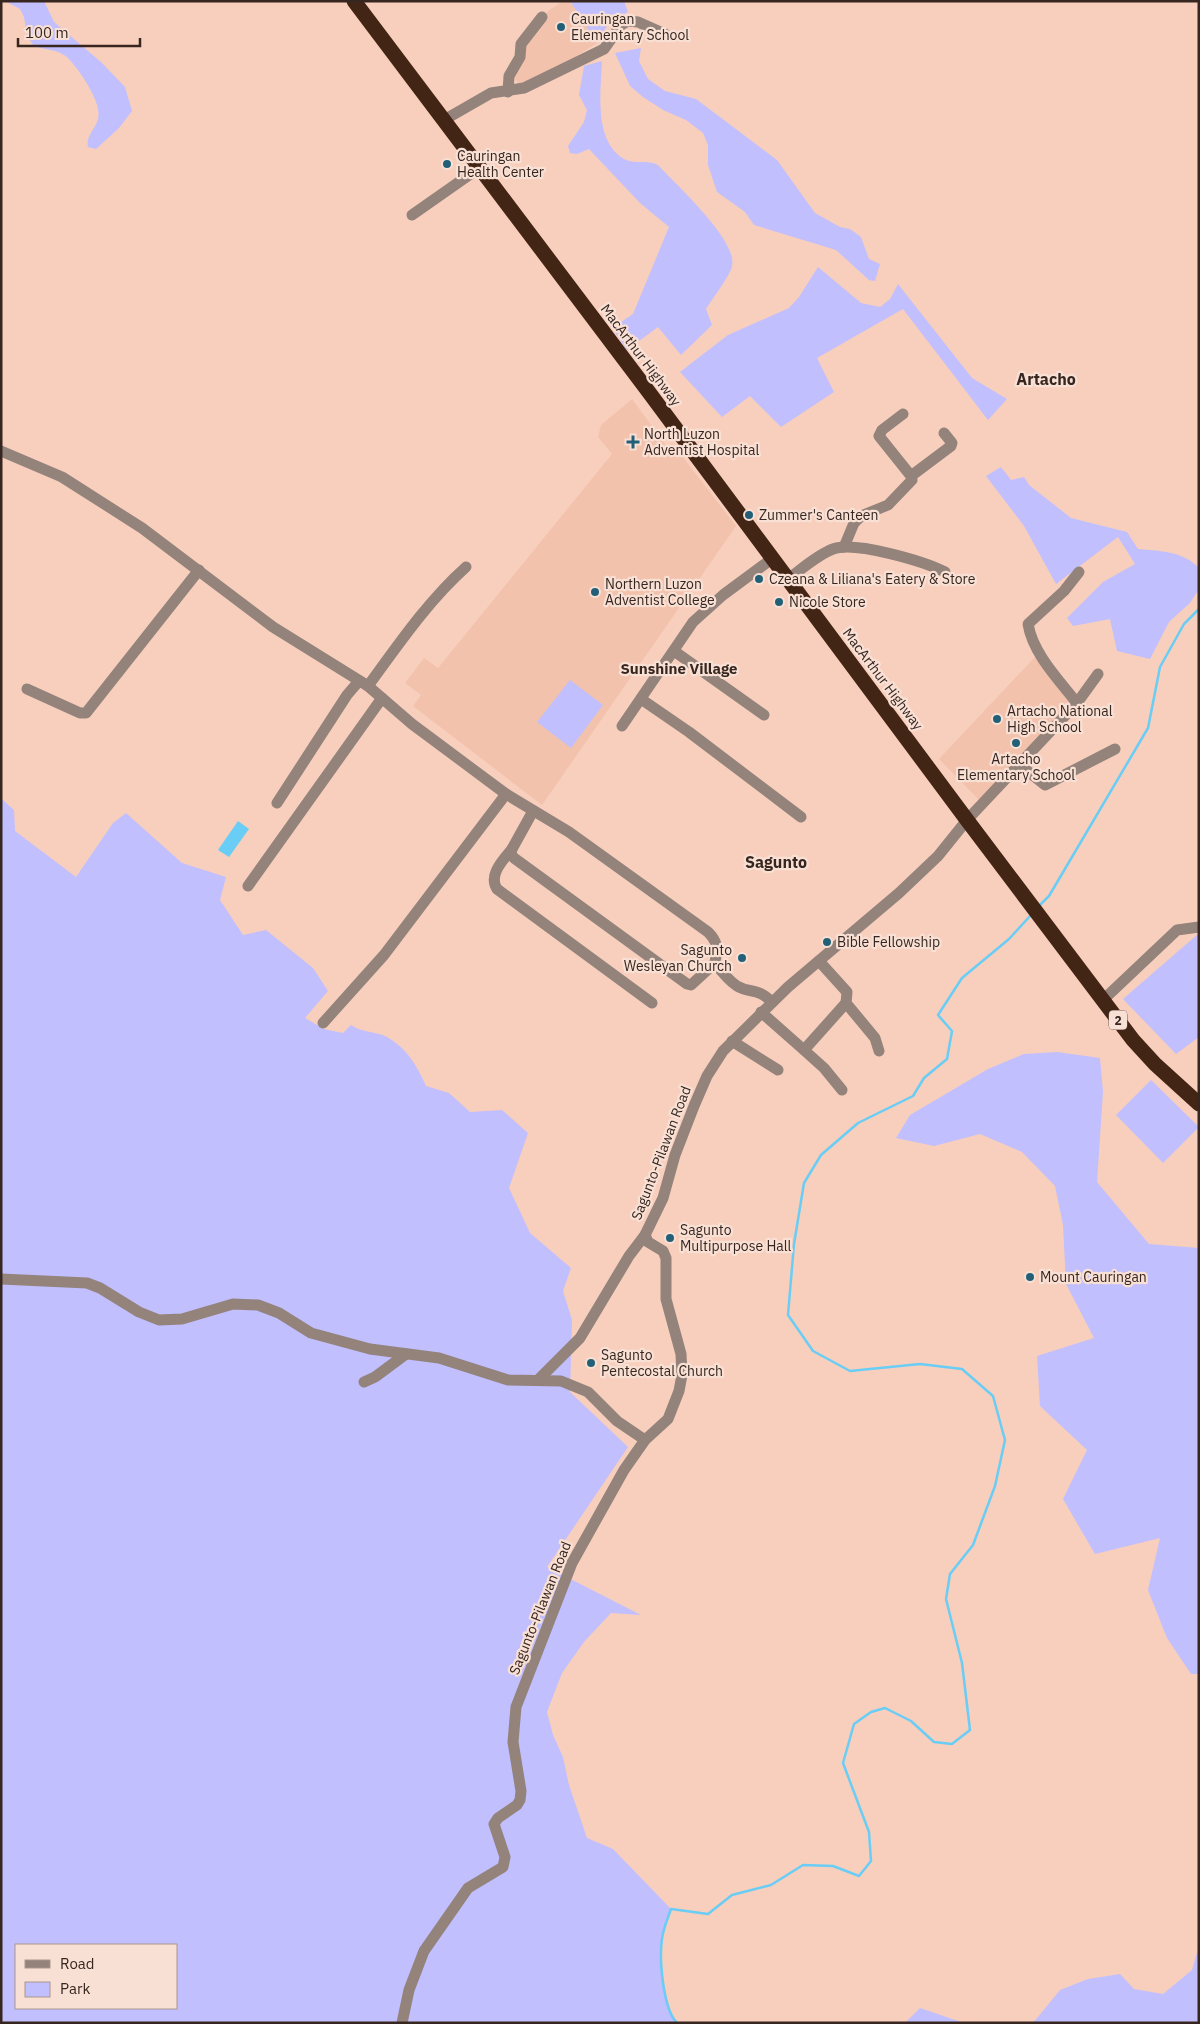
<svg xmlns="http://www.w3.org/2000/svg" width="1200" height="2024" viewBox="0 0 1200 2024" font-family="'IBM Plex Sans',sans-serif">
<style>
.built{fill:#f2c2ac}
.green{fill:#c1bffe;fill-rule:evenodd}
.water{fill:#69cdf5}
.lines{fill:none;stroke-linecap:round;stroke-linejoin:round}
.stream{stroke:#69cdf5;stroke-width:2.5}
.minor{stroke:#93837b;stroke-width:11}
.highway{stroke:#432516;stroke-width:15}
.poi-dot{fill:#236077;stroke:#f9e0d5;stroke-width:2}
.labels{text-anchor:middle;dominant-baseline:central;stroke-width:4.5;stroke-linejoin:round;paint-order:stroke}
.shield{fill:#f9e0d5;stroke:#705e56;stroke-width:1}
.shield-label{font-size:12px;font-weight:bold;fill:#36261f}
.poi-label{font-size:14px;fill:#36261f;stroke:#f9e0d5;text-anchor:start}
.street-label{font-size:14px;fill:#36261f;stroke:#f9e0d5}
.neighbourhood-label{font-size:15px;font-weight:bold;fill:#36261f;stroke:#f9e0d5}
.quarter-label{font-size:16px;font-weight:bold;fill:#36261f;stroke:#f9e0d5}
</style>
<rect width="100%" height="100%" fill="#f8cfbd"/>
<g class="built">
<path d="M563 1H570L597 43 553 71 520 85 511 74 523 45 548 11Z"/>
<path d="M632 399 668 448 672 443 736 526 542 805 413 706 421 695 405 683 424 658 438 668 612 454 598 437 601 425Z"/>
<path d="M1036 656 1072 698 1071 704 981 802 939 759Z"/>
</g>
<g class="green">
<path d="M5 1H44L54 22 102 63 125 87 132 111 119 128 96 149 88 147C86 135 95 130 98 119 103 103 78 68 67 57 57 49 45 50 34 46L27 36 24 17 20 9Z"/>
<path d="M570 1H624L628 12 610 21 597 43Z"/>
<path d="M641 48 639 61 648 79 665 91 696 99 777 160 815 213 840 227 850 229 861 237 869 259 880 264 875 281 869 280 836 250 754 225 745 212 717 192 708 165V145L703 133 686 120 663 110 643 97 630 86 615 53Z"/>
<path d="M602 61C601 90 593 141 624 159 636 165 647 159 658 165 675 184 738 240 732 266 731 274 711 301 706 309L712 325 681 355 658 327 627 350 612 328 633 314 669 227 640 203 589 149 577 154 570 153 568 146 584 122 587 110 579 95 584 66Z"/>
<path d="M818 267 861 303 880 307 890 299 898 284 972 378 1007 399 988 420 903 309 817 358 834 392 781 427 750 396 722 417 680 372 728 335 789 308 799 297Z"/>
<path d="M1001 467 1011 480 1024 477 1029 485 1071 518 1127 532 1138 549C1160 551 1183 551 1199 568V589L1190 603 1169 622 1150 659 1117 651 1110 619 1073 626 1067 618 1103 582 1135 564 1118 537 1056 584 1024 526 986 476Z"/>
<path d="M570 680 603 705 571 748 537 722Z"/>
<path d="M1 800H3L14 810 15 831 76 877 113 823 126 813 182 863 226 877 220 900 243 935 266 930 313 968 328 991 305 1018 324 1029 343 1033 351 1025C362 1033 376 1031 387 1037 407 1048 417 1066 426 1086L449 1093 470 1112 502 1110 528 1133 509 1188 530 1233 571 1268 563 1291 572 1320 570 1392 628 1447 547 1567 641 1615 611 1613 584 1642 562 1673 547 1712 553 1735 563 1757 569 1785 587 1838 613 1849 671 1909C668 1918 663 1929 662 1939 659 1959 663 2008 677 2023H1ZM16 1945H176V2008H16Z"/>
<path d="M1198 934 1199 1037 1176 1054 1123 999Z"/>
<path d="M1057 1052 1100 1058 1103 1092 1097 1182 1149 1244 1199 1248V1674H1191L1167 1638 1148 1590 1160 1538 1095 1554 1063 1499 1087 1450 1040 1406 1037 1356 1094 1338 1066 1284 1063 1225 1055 1186 1022 1152 980 1134 934 1146 896 1138 910 1115 988 1069 1024 1054Z"/>
<path d="M1151 1080 1199 1127 1163 1163 1116 1115Z"/>
<path d="M1199 1946V2023H1033L1060 1990 1088 1979 1120 1974 1134 1989 1163 1994 1192 1970Z"/>
<path d="M920 2008 964 2023H905Z"/>
</g>
<path class="water" d="M238 821 249 829 229 857 218 850Z"/>
<g class="lines">
<g class="stream">
<path d="M1038 907 1049 896 1148 728 1160 667 1184 624 1199 609"/>
<path d="M677 2023C663 2009 659 1959 662 1939 663 1929 668 1918 671 1909L708 1914 732 1895 771 1885 803 1865 833 1866 859 1876 871 1861 869 1832 843 1763 854 1724 871 1712 885 1708 911 1721 934 1742 952 1744 970 1730 962 1663 946 1599 950 1574 973 1545 995 1486 1005 1440 993 1396 962 1369 920 1364 850 1371 813 1351 788 1315 794 1244 804 1183 821 1155 858 1123 913 1096 924 1078 947 1059 952 1031 938 1015 962 978 1009 939 1031 915"/>
</g>
<g class="minor">
<path d="M508 92 509 76 520 57 521 44 542 17"/>
<path d="M444 120 491 93 524 88 604 49 621 25 628 21 638 22 665 34"/>
<path d="M412 215 479 168"/>
<path d="M1 451 62 477 142 528 273 627 368 686 412 724 506 794 569 832 708 932C719 943 717 949 715 963 721 971 728 980 737 986 751 994 757 987 772 1002"/>
<path d="M911 476 951 446 952 443 944 433"/>
<path d="M844 547 854 523 861 516 888 505 912 480 911 476 879 436 882 430 903 414"/>
<path d="M788 579C802 569 817 555 833 549 855 541 923 561 945 572"/>
<path d="M674 651 764 715"/>
<path d="M368 686C398 645 428 601 466 567"/>
<path d="M27 689 80 713H86L199 570"/>
<path d="M641 699 689 732 801 817"/>
<path d="M1077 703C1059 680 1033 654 1028 624L1064 591 1079 572"/>
<path d="M622 726 693 622 723 595 773 558"/>
<path d="M1019 764 1045 785 1115 749"/>
<path d="M277 803 347 695 359 681"/>
<path d="M533 811 512 849 511 854 514 858 687 984 691 985 715 963"/>
<path d="M512 849C503 860 488 875 497 889L652 1003"/>
<path d="M248 886 382 698"/>
<path d="M819 961 847 992 846 1003 875 1038 879 1051"/>
<path d="M1103 1000 1177 930 1199 927"/>
<path d="M761 1012 804 1050"/>
<path d="M323 1023 384 955 506 794"/>
<path d="M732 1041 778 1070"/>
<path d="M842 1090 824 1068 804 1050 846 1003"/>
<path d="M1 1279 87 1283 100 1288 139 1312 159 1320 182 1319 233 1304 258 1305 279 1313 311 1333 370 1349 439 1358 508 1380 561 1381 588 1392 617 1421 645 1440"/>
<path d="M538 1380 580 1338 629 1256 645 1235"/>
<path d="M364 1382 375 1377 406 1354"/>
<path d="M402 2023 409 1990 424 1951 468 1888 503 1867 505 1857 494 1824 498 1818 517 1805 520 1800 521 1791 513 1742 516 1707 572 1563 624 1470 645 1440 668 1419 679 1391 682 1375 681 1354 666 1299V1258L663 1251 648 1242 645 1235 663 1198 675 1155 694 1106 707 1076 723 1051 788 987 899 893 938 856 967 820 1077 703 1098 674"/>
</g>
<path class="highway" d="M354 1 648 391 967 820 1133 1040 1155 1064 1199 1104"/>
</g>
<g class="poi-dot">
<circle cx="561" cy="27" r="5"/>
<circle cx="447" cy="164" r="5"/>
<path d="M630.5 434.5h5v5h5v5h-5v5h-5v-5h-5v-5h5z"/>
<circle cx="749" cy="515" r="5"/>
<circle cx="759" cy="579" r="5"/>
<circle cx="595" cy="592" r="5"/>
<circle cx="779" cy="602" r="5"/>
<circle cx="997" cy="719" r="5"/>
<circle cx="1016" cy="743" r="5"/>
<circle cx="827" cy="942" r="5"/>
<circle cx="742" cy="958" r="5"/>
<circle cx="670" cy="1238" r="5"/>
<circle cx="1030" cy="1277" r="5"/>
<circle cx="591" cy="1363" r="5"/>
</g>
<g class="labels">
<rect class="shield" x="1109" y="1010.5" width="18" height="19" rx="4"/>
<g class="shield-label">
<text x="1118" y="1020">2</text>
</g>
<g class="poi-label">
<text x="571" y="19">Cauringan<tspan x="571" dy="16">Elementary School</tspan></text>
<text x="457" y="156">Cauringan<tspan x="457" dy="16">Health Center</tspan></text>
<text x="644" y="434">North Luzon<tspan x="644" dy="16">Adventist Hospital</tspan></text>
<text x="759" y="515">Zummer's Canteen</text>
<text x="769" y="579">Czeana &amp; Liliana's Eatery &amp; Store</text>
<text x="605" y="584">Northern Luzon<tspan x="605" dy="16">Adventist College</tspan></text>
<text x="789" y="602">Nicole Store</text>
<text x="1007" y="711">Artacho National<tspan x="1007" dy="16">High School</tspan></text>
<text x="1016" y="759" text-anchor="middle">Artacho<tspan x="1016" dy="16">Elementary School</tspan></text>
<text x="837" y="942">Bible Fellowship</text>
<text x="732" y="950" text-anchor="end">Sagunto<tspan x="732" dy="16">Wesleyan Church</tspan></text>
<text x="680" y="1230">Sagunto<tspan x="680" dy="16">Multipurpose Hall</tspan></text>
<text x="1040" y="1277">Mount Cauringan</text>
<text x="601" y="1355">Sagunto<tspan x="601" dy="16">Pentecostal Church</tspan></text>
</g>
<g class="street-label">
<text transform="translate(641 355) rotate(53)">MacArthur Highway</text>
<text transform="translate(883 679) rotate(53)">MacArthur Highway</text>
<text transform="translate(661 1153) rotate(-69)">Sagunto-Pilawan Road</text>
<text transform="translate(540 1608) rotate(-68)">Sagunto-Pilawan Road</text>
</g>
<g class="neighbourhood-label">
<text x="679" y="668">Sunshine Village</text>
</g>
<g class="quarter-label">
<text x="1046" y="379">Artacho</text>
<text x="776" y="862">Sagunto</text>
</g>
</g>
<rect width="1200" height="2024" fill="none" stroke="#36261f" stroke-width="5"/>
<rect x="15" y="1944" width="162" height="65" fill="#f9e0d5" stroke="#ab968c"/>
<rect x="25" y="1960" width="25" height="8" fill="#93837b" stroke="#ab968c"/>
<text x="60" y="1969" font-size="15" fill="#36261f">Road</text>
<rect x="25" y="1982" width="25" height="15" fill="#c1bffe" stroke="#ab968c"/>
<text x="60" y="1994" font-size="15" fill="#36261f">Park</text>
<path d="M18 38v8h122v-8" fill="none" stroke="#36261f" stroke-width="2.5"/>
<text x="25" y="38" font-size="15" fill="#36261f" stroke="#f9e0d5" stroke-width="4" paint-order="stroke">100 m</text>
</svg>
